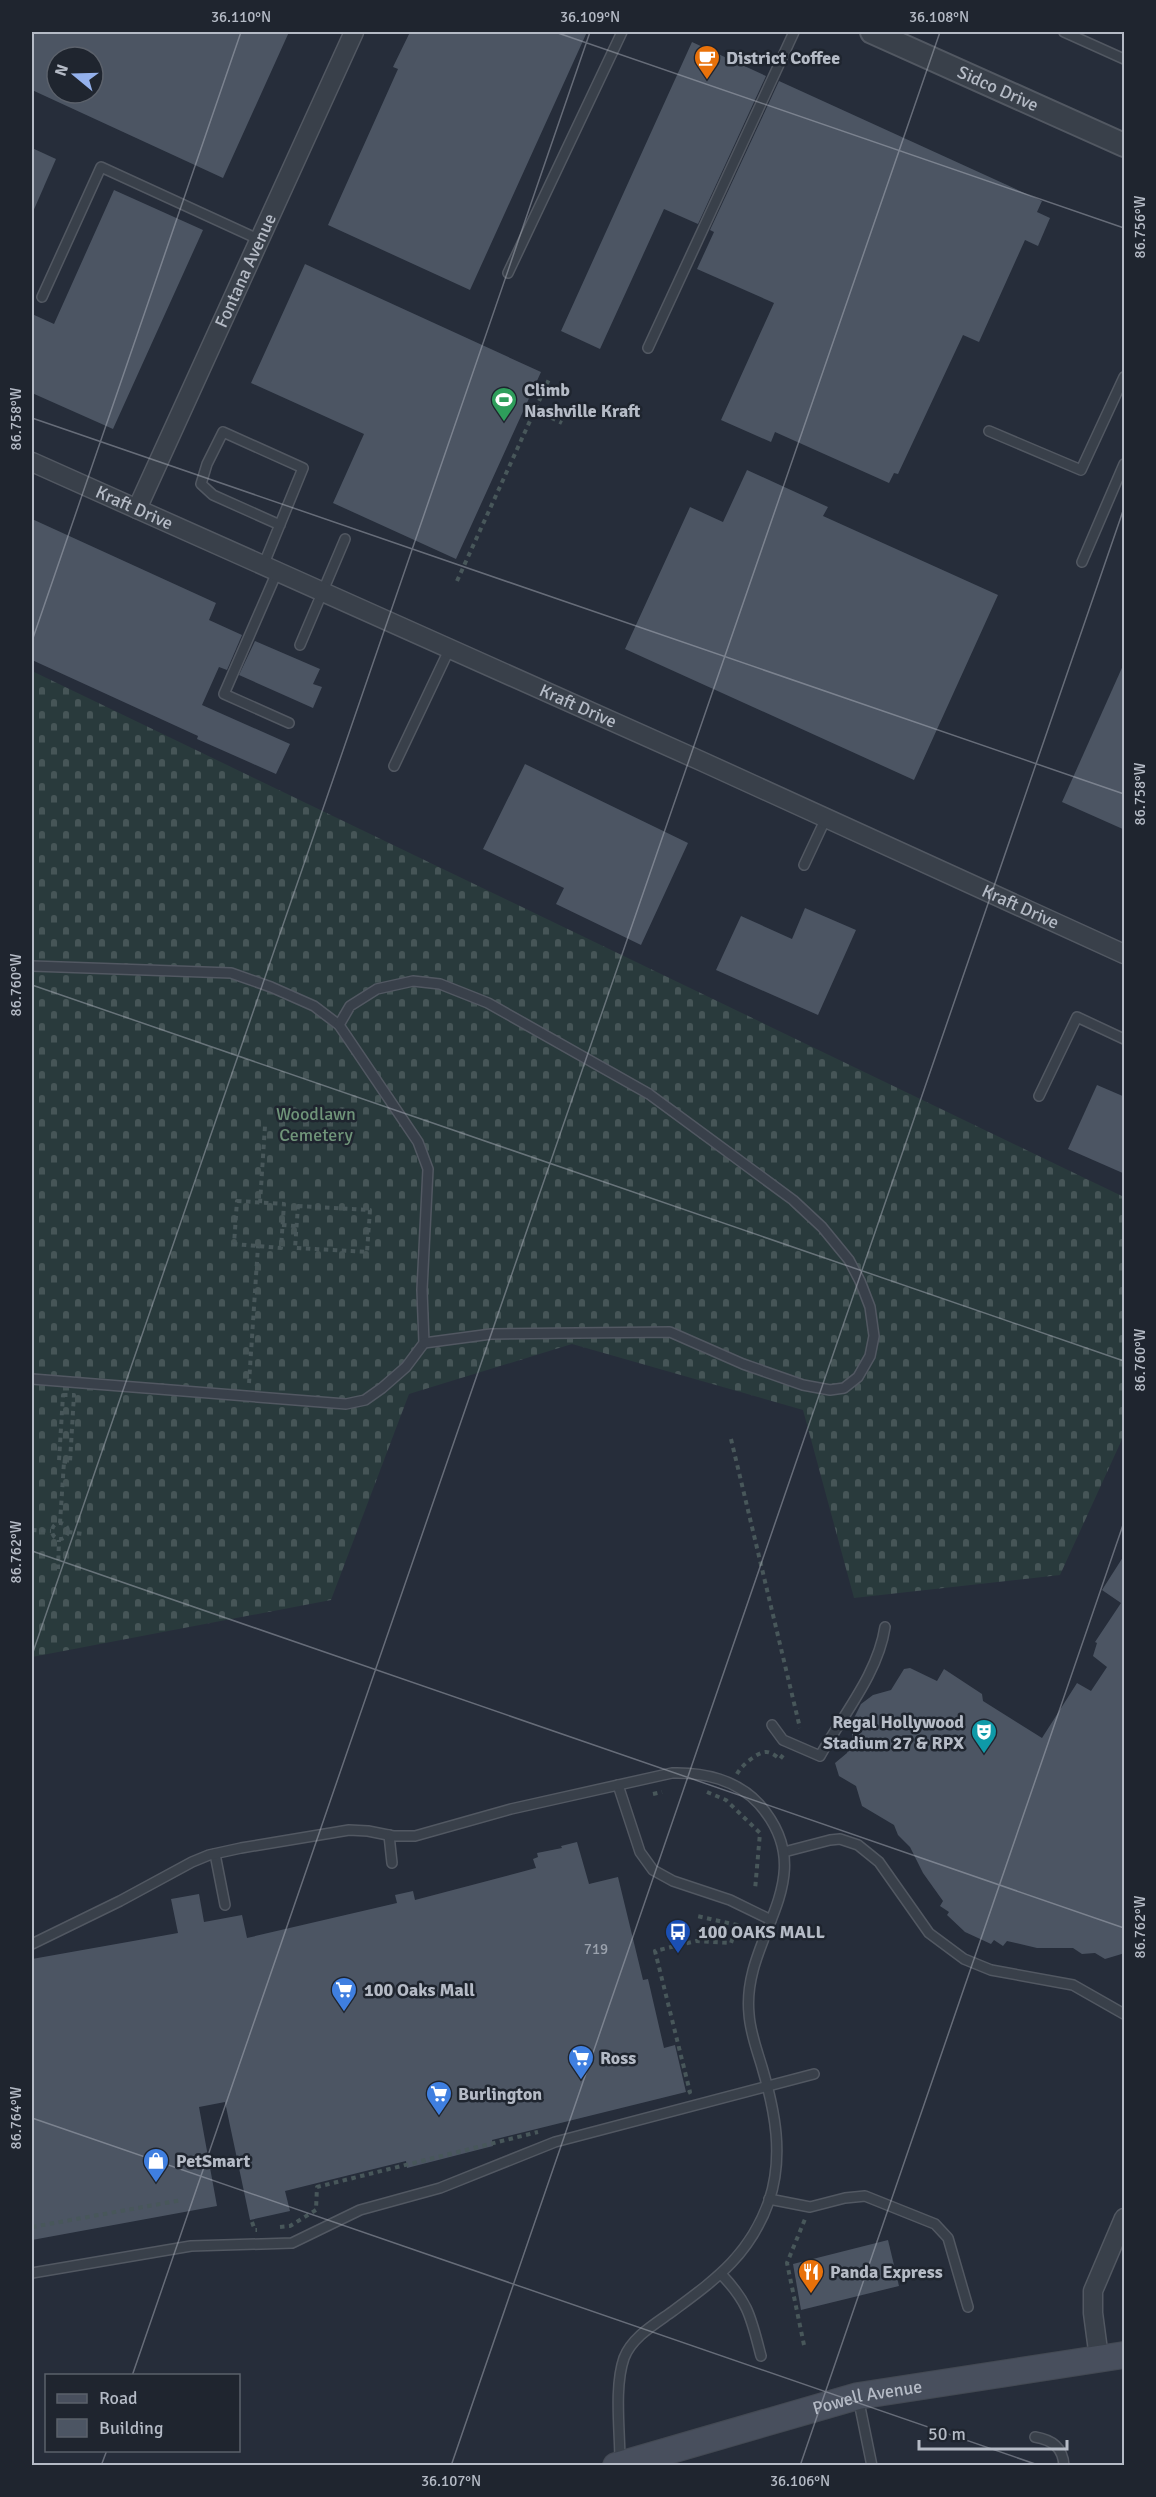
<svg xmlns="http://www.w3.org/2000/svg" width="1156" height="2497" viewBox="0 0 1156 2497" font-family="Signika,sans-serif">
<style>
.cemetery{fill:url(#cemetery-stones)}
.building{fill:#4c5563;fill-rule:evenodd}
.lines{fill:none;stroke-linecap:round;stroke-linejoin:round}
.service-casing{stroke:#525862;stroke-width:12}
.minor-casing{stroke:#525862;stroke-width:21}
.tertiary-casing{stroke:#525862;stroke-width:26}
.secondary-casing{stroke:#434953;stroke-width:28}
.path{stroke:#48575a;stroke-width:4;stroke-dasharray:4.5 4.5;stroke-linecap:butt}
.service{stroke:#39404a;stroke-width:9}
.minor{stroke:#39404a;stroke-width:18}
.tertiary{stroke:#39404a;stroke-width:22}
.secondary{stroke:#484f5d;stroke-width:26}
.ticks{fill:none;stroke:#b5bbc6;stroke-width:1.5;stroke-opacity:0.45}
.labels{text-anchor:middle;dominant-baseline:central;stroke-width:5;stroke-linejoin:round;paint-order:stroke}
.number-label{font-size:15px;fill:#9ba2ad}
.poi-label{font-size:18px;font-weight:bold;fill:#b5bbc6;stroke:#1f252f;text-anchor:start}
.street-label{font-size:18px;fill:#b5bbc6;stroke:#1f252f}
.park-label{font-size:18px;fill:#6f9479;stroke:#1f252f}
.neatline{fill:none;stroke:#b5bbc6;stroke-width:2}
.ticks-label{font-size:15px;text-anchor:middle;fill:#b5bbc6}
</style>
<defs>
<pattern id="cemetery-stones" width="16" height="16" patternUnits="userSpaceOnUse" patternTransform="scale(1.5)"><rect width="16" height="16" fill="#293a3c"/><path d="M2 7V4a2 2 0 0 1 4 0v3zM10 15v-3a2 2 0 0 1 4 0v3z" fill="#465557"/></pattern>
</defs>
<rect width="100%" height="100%" fill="#262d3a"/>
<path class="cemetery" d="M32 671 1124 1197V1435L1060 1575 854 1598 803 1410 572 1344 409 1394 331 1600 32 1657Z"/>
<g class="building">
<path d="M32 32H289L223 178 32 90ZM57 57H93V93H57Z"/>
<path d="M410 32H587L470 290 328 225 398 69 393 67Z"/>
<path d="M692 42 766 76 698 224 664 209 600 349 561 331Z"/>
<path d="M779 81 1042 201 1037 212 1050 218 1038 246 1025 240 979 342 963 335 898 474 894 473 889 483 775 432 771 442 721 420 774 303 697 269 714 232 710 230Z"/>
<path d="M32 148 56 159 32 214Z"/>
<path d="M114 190 203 230 113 429 32 393V314L54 324Z"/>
<path d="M305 264 541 372 456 559 333 503 364 434 251 383Z"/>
<path d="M747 470 828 507 823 516 998 595 914 780 625 649 690 507 723 522Z"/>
<path d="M32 519 216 603 209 620 242 635 227 670 219 667 202 705 290 744 276 774 197 739 198 736 32 660Z"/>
<path d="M255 641 320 669 313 684 322 687 313 708 239 675Z"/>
<path d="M1125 661V830L1062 802Z"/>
<path d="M525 764 688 843 641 945 556 904 564 888 483 849Z"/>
<path d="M805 908 856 930 818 1015 716 970 741 916 792 939Z"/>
<path d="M1097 1085 1125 1097V1174L1068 1149Z"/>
<path d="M1125 1554V1953L1105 1959 1095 1953 1082 1954 1073 1948H1037L1007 1941 1003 1946 994 1940 991 1944 965 1932 947 1915 949 1912 940 1906 943 1901 923 1873 910 1847 898 1835 894 1825 862 1806 856 1786 839 1776 835 1763 847 1753 852 1741V1722L861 1704 873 1695 891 1690 904 1669 910 1668 937 1681 944 1669 982 1694 983 1701 1042 1738 1077 1683 1091 1691 1107 1667 1093 1656 1097 1643 1095 1642 1121 1603 1102 1590Z"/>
<path d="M577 1842 589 1884 618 1877 643 1980 648 1979 664 2048 675 2045 686 2092 492 2140 493 2146 407 2168 406 2161 285 2191 290 2211 250 2220 225 2102 199 2107 217 2206 32 2240V1959L178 1933 171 1899 199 1894 204 1922 242 1915 247 1938 397 1903 395 1895 413 1891 415 1900 536 1868 533 1859 538 1857 537 1853 562 1848 561 1846Z"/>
<path d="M888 2240 899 2286 801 2310 793 2264Z"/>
</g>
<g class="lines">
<defs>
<g id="service">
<path d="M1064 32 1124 59"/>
<path d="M508 273 622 32"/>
<path d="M42 297 101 167 260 240"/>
<path d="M648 348 794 32"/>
<path d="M989 431 1081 470 1124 377"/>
<path d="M1082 562 1124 464"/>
<path d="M263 566 303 468 223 432 207 464 201 484 213 495 280 525"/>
<path d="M277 572 224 694 289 723"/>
<path d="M300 645 345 539"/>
<path d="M394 766 449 650"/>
<path d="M804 865 826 818"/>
<path d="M32 966 231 973 271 987 314 1006 339 1025 418 1142 428 1169 422 1290 424 1343 406 1367 382 1388 365 1400 346 1404 32 1379"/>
<path d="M339 1025 350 1006 377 989 413 981 440 984 488 1003 649 1094 793 1200 822 1227 849 1260 860 1281 870 1307 874 1336 870 1356 858 1377 844 1388 830 1390 803 1385 743 1364 670 1332 491 1334 424 1343"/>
<path d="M1039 1096 1077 1017 1124 1039"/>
<path d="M772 1725 783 1740 820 1756C842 1716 878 1674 885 1627"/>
<path d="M618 1785 640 1852 653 1870 673 1881 730 1900 771 1920"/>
<path d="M389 1835 392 1863"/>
<path d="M784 1852 830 1840 840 1839 858 1845 879 1862 929 1933 964 1959 991 1970 1073 1985 1124 2014"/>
<path d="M215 1854 225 1905"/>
<path d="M32 1944 120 1901 192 1862 209 1855 241 1848 349 1830 368 1831 393 1836H415L511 1809 672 1773C704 1772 737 1780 759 1804 825 1879 741 1936 749 2014 750 2032 757 2050 762 2067 775 2111 784 2156 769 2201 750 2255 716 2279 673 2311 655 2324 632 2337 624 2358 614 2387 620 2431 620 2462"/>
<path d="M769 2199 810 2207 845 2198 865 2196 935 2224 948 2238 968 2307"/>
<path d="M32 2273 191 2246 292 2243 360 2210 440 2188 555 2142 814 2074"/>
<path d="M721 2274C749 2303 751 2318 761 2356"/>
<path d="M858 2397 872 2466"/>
<path d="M1035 2437C1052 2440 1063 2447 1064 2466"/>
</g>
<g id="minor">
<path id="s1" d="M32 462 701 761 1124 954"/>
<path id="s2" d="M137 509 354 32"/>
<path d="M1099 2358 1093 2313V2291L1124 2218"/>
</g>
<g id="tertiary">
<path id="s3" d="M872 32 1124 145"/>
</g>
<g id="secondary">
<path id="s4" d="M616 2466 858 2396 1124 2355"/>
</g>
</defs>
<use href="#service" class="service-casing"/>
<use href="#minor" class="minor-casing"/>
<use href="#tertiary" class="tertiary-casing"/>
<use href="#secondary" class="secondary-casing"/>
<g class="path">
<path d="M535 410 562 423"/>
<path d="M457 581 550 377"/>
<path d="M237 1201 284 1204 281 1248 234 1244Z"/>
<path d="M260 1203 265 1126"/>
<path d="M298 1206 370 1210 367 1252 295 1248Z"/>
<path d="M282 1225 296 1226"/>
<path d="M249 1383 258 1246"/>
<path d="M63 1395H74L70 1462 59 1461Z"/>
<path d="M731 1439 800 1728"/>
<circle cx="60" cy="1531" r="8"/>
<path d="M60 1523 64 1462"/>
<path d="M32 1530 51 1531"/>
<path d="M68 1532 83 1534"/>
<path d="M58 1569 59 1540"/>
<path d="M737 1774C741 1766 757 1752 766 1752 771 1752 776 1756 780 1759L783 1755"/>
<path d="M707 1792 726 1800 760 1833 755 1890"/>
<path d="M653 1794 662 1792"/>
<path d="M688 2093 690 2092 655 1951 696 1941 731 1943 737 1925 697 1916"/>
<path d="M252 2222 255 2230H257"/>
<path d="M32 2227 182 2200"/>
<path d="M280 2227 290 2226 316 2210 317 2187 538 2132"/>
<path d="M804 2345 787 2263 805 2219"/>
</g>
<use href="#service" class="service"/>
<use href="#minor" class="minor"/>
<use href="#tertiary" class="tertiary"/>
<use href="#secondary" class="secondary"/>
</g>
<path class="ticks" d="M555 32 1124 228M32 418 1124 794M32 641 241 32M32 985 1124 1361M32 1551 1124 1928M32 1655 590 32M32 2118 1041 2466M132 2376 940 32M101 2466 107 2450M451 2466 1124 508M800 2466 1124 1522"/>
<defs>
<symbol id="cafe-pin" viewBox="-11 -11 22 30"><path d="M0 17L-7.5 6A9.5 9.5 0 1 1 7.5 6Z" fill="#e8710a" stroke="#1f252f"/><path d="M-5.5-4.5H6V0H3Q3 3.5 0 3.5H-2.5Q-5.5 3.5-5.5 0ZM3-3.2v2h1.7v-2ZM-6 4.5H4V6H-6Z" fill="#fff"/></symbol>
<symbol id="stadium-pin" viewBox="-11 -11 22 30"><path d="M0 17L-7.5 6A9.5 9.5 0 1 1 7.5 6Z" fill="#2e9e5b" stroke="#1f252f"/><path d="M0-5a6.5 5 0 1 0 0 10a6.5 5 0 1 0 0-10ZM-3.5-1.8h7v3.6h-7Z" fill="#fff"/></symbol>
<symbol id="theatre-pin" viewBox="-11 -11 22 30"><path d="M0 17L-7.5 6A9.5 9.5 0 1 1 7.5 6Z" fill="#0f9aa8" stroke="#1f252f"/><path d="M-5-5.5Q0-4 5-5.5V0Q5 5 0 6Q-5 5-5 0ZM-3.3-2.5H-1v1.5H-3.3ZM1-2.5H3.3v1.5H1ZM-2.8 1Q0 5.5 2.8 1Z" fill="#fff"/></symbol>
<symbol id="bus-pin" viewBox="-11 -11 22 30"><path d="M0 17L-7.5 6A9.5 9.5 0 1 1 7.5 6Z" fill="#1a4fb4" stroke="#1f252f"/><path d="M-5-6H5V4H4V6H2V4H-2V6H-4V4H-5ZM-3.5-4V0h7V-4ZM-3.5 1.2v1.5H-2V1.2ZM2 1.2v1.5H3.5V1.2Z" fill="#fff"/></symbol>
<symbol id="supermarket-pin" viewBox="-11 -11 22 30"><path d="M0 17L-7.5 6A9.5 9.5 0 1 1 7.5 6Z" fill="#3f7fe0" stroke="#1f252f"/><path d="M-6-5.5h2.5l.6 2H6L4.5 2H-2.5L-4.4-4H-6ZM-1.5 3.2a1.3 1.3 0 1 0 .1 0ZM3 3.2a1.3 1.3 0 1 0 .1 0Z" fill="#fff"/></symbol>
<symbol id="shop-pin" viewBox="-11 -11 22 30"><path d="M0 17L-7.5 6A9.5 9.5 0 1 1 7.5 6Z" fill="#3f7fe0" stroke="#1f252f"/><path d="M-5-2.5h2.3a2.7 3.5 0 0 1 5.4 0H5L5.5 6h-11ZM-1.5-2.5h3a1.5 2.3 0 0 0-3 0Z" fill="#fff"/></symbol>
<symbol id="restaurant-pin" viewBox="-11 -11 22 30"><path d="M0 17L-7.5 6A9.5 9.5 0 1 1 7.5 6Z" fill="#e8710a" stroke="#1f252f"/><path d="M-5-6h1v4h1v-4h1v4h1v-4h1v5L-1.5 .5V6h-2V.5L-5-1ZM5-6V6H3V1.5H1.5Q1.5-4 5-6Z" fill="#fff"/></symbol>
</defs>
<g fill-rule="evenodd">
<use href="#cafe-pin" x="692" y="43" width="30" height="40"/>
<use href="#stadium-pin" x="489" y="385" width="30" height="40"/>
<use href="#theatre-pin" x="969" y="1717" width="30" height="40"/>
<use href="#bus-pin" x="663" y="1917" width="30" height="40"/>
<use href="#supermarket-pin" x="329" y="1975" width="30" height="40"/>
<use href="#supermarket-pin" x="566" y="2043" width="30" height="40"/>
<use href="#supermarket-pin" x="424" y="2079" width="30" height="40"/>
<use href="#shop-pin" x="141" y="2146" width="30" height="40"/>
<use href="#restaurant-pin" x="796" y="2257" width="30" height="40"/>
</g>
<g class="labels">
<g class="number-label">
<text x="596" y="1949">719</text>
</g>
<g class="poi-label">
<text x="726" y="58">District Coffee</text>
<text x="524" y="390">Climb<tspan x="524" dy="21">Nashville Kraft</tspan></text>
<text x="964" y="1722" text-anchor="end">Regal Hollywood<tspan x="964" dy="21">Stadium 27 &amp; RPX</tspan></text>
<text x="698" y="1932">100 OAKS MALL</text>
<text x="364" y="1990">100 Oaks Mall</text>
<text x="600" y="2058">Ross</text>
<text x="458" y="2094">Burlington</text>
<text x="176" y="2161">PetSmart</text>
<text x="830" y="2272">Panda Express</text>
</g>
<g class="street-label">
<text stroke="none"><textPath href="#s3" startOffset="138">Sidco Drive</textPath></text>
<text stroke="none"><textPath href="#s2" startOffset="262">Fontana Avenue</textPath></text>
<text stroke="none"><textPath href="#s1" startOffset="112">Kraft Drive</textPath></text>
<text stroke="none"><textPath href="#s1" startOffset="598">Kraft Drive</textPath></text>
<text stroke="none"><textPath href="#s1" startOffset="1084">Kraft Drive</textPath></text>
<text stroke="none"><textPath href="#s4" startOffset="261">Powell Avenue</textPath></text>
</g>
<g class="park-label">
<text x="316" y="1114">Woodlawn<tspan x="316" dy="21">Cemetery</tspan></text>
</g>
</g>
<rect width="1156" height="2497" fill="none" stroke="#1f252f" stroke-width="66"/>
<rect x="45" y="2374" width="195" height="78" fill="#1f252f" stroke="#5b616b" stroke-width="1.5"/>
<rect x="57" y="2394" width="30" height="9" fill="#484f5d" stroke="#5b616b" stroke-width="1.5"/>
<text x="99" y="2404" font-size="18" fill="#b5bbc6">Road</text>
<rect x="57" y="2419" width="30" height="18" fill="#4c5563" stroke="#5b616b" stroke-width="1.5"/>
<text x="99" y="2434" font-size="18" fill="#b5bbc6">Building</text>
<g transform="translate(75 75) rotate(289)"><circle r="28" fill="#1f252f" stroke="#5b616b" stroke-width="1.5"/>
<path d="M0-4.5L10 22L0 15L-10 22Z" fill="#94b1ec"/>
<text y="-9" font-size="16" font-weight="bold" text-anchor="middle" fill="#b5bbc6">N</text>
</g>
<path d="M919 2440v9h148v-9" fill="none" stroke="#b5bbc6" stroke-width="3"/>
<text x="928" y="2440" font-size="18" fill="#b5bbc6" stroke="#1f252f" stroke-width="4.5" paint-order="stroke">50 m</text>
<rect x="33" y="33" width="1090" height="2431" class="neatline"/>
<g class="ticks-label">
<text x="241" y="22">36.110°N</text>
<text x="590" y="22">36.109°N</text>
<text x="939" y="22">36.108°N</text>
<text transform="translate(1140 227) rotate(-90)" y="5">86.756°W</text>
<text transform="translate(16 419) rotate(-90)" y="5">86.758°W</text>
<text transform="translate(1140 794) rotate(-90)" y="5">86.758°W</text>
<text transform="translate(16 985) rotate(-90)" y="5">86.760°W</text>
<text transform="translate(1140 1360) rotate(-90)" y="5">86.760°W</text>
<text transform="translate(16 1552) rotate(-90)" y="5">86.762°W</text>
<text transform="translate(1140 1927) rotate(-90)" y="5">86.762°W</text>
<text transform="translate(16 2118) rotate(-90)" y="5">86.764°W</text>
<text x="451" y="2486">36.107°N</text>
<text x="800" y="2486">36.106°N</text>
</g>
</svg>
